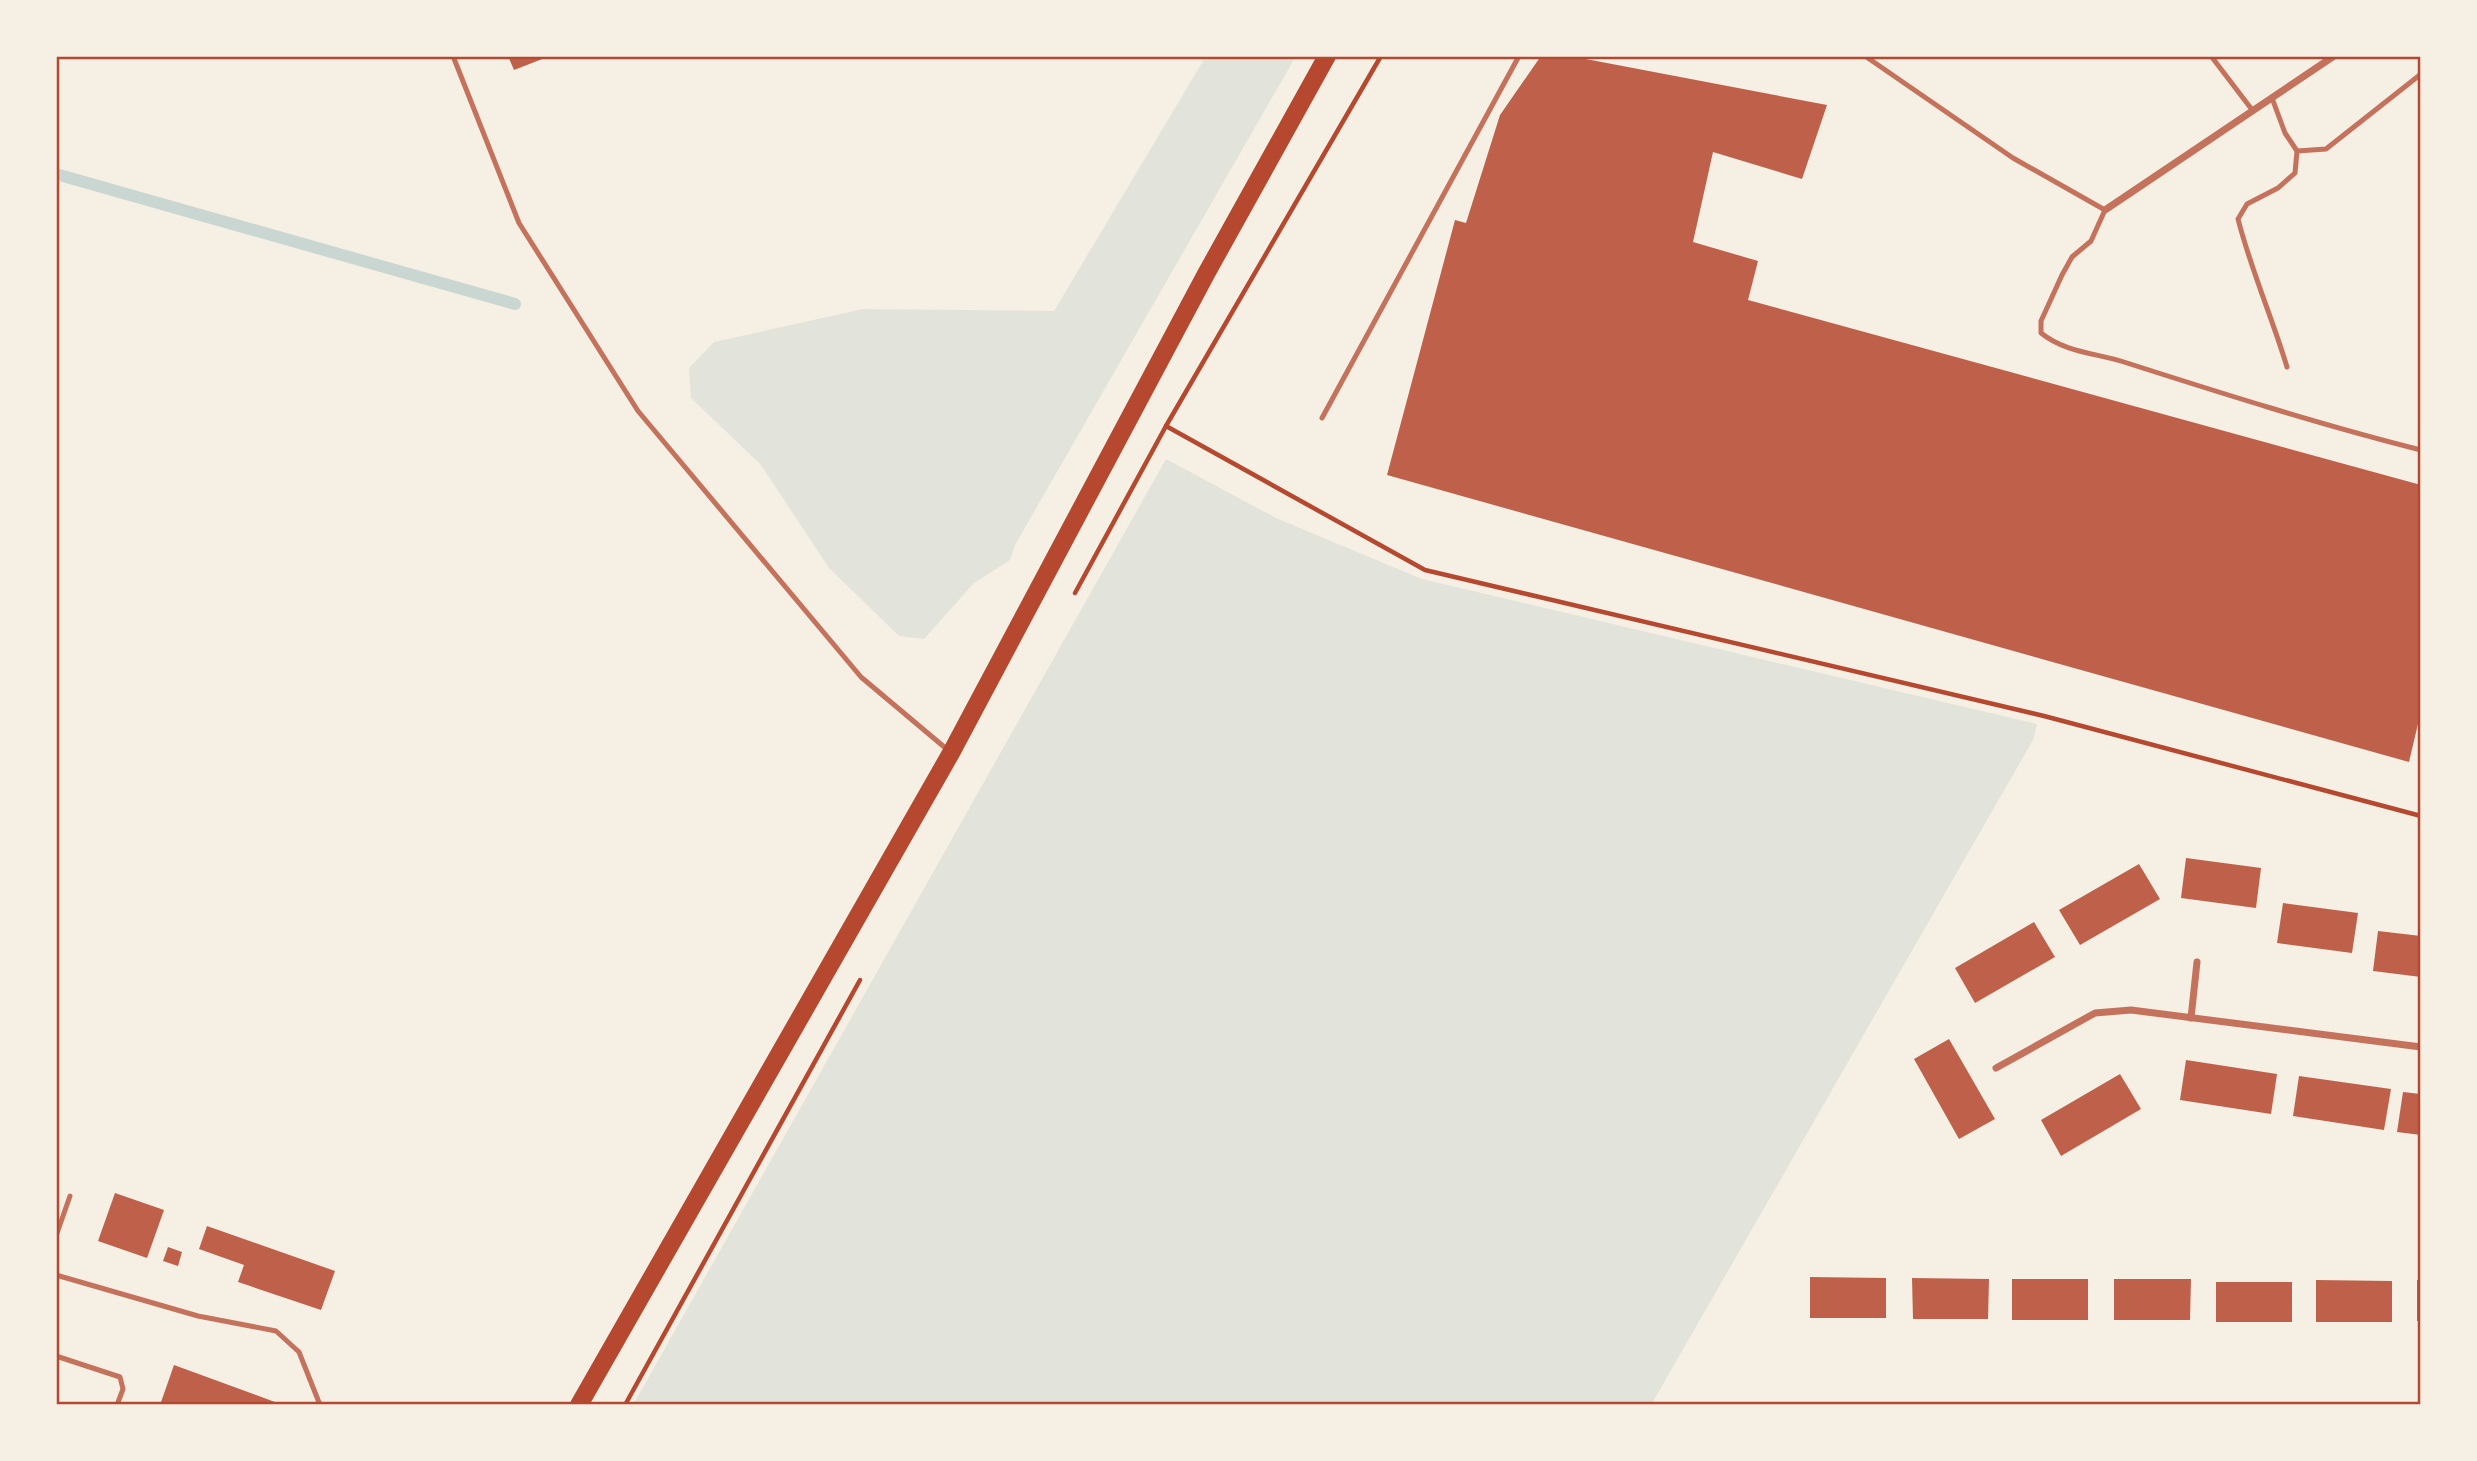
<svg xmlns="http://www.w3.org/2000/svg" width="2477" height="1461" viewBox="0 0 2477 1461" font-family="Quicksand,sans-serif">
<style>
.green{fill:#e2e4dc}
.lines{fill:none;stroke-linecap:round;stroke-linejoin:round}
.stream{stroke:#c9d6d2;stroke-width:12}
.building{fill:#bf614a}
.path{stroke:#b5482f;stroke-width:4.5}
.service{stroke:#c5725c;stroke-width:5}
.minor{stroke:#c5725c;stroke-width:7}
.primary{stroke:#b5482f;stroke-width:18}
.neatline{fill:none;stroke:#b5482f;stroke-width:2.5}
</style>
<rect width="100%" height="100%" fill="#f6efe4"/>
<g class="green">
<path d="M1206 56H1296L1015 545 1010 560 974 583 924 639 899 636 829 568 761 465 691 398 689 368 714 342 863 309 1054 311Z"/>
<path d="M1166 459 1276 518 1422 579 2037 724 2033 740 1651 1405H633Z"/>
</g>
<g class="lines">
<path class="stream" d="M56 174 515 304"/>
</g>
<g class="building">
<path d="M508 56H550L514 70Z"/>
<path d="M1541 56H1570L1827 105 1802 179 1713 152 1693 242 1758 261 1748 300 2421 485V711L2409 762 1387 475 1455 220 1466 223 1500 115Z"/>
<path d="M2186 858 2261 868 2256 908 2181 898Z"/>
<path d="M2139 864 2160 899 2080 945 2059 910Z"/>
<path d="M2283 903 2358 913 2352 953 2277 943Z"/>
<path d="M2034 922 2055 957 1975 1003 1955 968Z"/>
<path d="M2378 931 2421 936V977L2373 971Z"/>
<path d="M1949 1039 1995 1119 1959 1139 1914 1059Z"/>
<path d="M2186 1060 2277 1074 2271 1114 2180 1100Z"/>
<path d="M2120 1074 2141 1109 2061 1156 2041 1120Z"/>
<path d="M2299 1076 2391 1089 2384 1130 2293 1116Z"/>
<path d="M2403 1092 2421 1094V1135L2397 1132Z"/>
<path d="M115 1193 164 1210 147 1258 98 1241Z"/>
<path d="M207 1226 335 1271 321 1310 238 1282 244 1265 199 1249Z"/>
<path d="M168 1247 182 1252 178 1266 163 1261Z"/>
<path d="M1810 1277 1886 1278V1318H1810Z"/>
<path d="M1912 1278 1989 1279 1988 1319H1913Z"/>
<rect x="2012" y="1279" width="76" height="41"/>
<path d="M2114 1279H2191L2190 1320H2114Z"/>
<path d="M2316 1280 2392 1281V1322H2316Z"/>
<rect x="2417" y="1280" width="4" height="41"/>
<rect x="2216" y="1282" width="76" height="40"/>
<path d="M174 1365 283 1405H160Z"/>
</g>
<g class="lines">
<g class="path">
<path d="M1166 426 1425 570 2044 716 2421 816"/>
<path d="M1075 593 1166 426 1381 56"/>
<path d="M625 1405 860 980"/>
</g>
<g class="service">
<path d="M453 56 519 223 638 411 861 677 949 751"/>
<path d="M1865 56 2013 158 2105 210 2091 241 2072 257 2062 275 2041 321V333C2066 353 2097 353 2127 363 2224 394 2322 425 2421 450"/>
<path d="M2211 56 2253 111"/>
<path d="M2272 98 2285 133 2297 151 2295 173 2278 188 2247 204 2238 219C2251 270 2272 317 2287 367"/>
<path d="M2297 151 2326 149 2421 74"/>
<path d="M1322 418 1519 56"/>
<path d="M56 1236 70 1196"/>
<path d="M56 1275 198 1316 276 1331 299 1352 320 1405"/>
<path d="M56 1356 120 1377 123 1389 117 1405"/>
</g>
<g class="minor">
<path d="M2105 210 2334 56"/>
<path d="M2191 1018 2197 962"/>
<path d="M1996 1068 2095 1013 2131 1010 2421 1047"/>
</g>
<path class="primary" d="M579 1405 951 753 1206 274 1327 56"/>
</g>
<rect width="2477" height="1461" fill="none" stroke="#f6efe4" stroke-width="116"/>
<rect x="58" y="58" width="2361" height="1345" class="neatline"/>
</svg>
